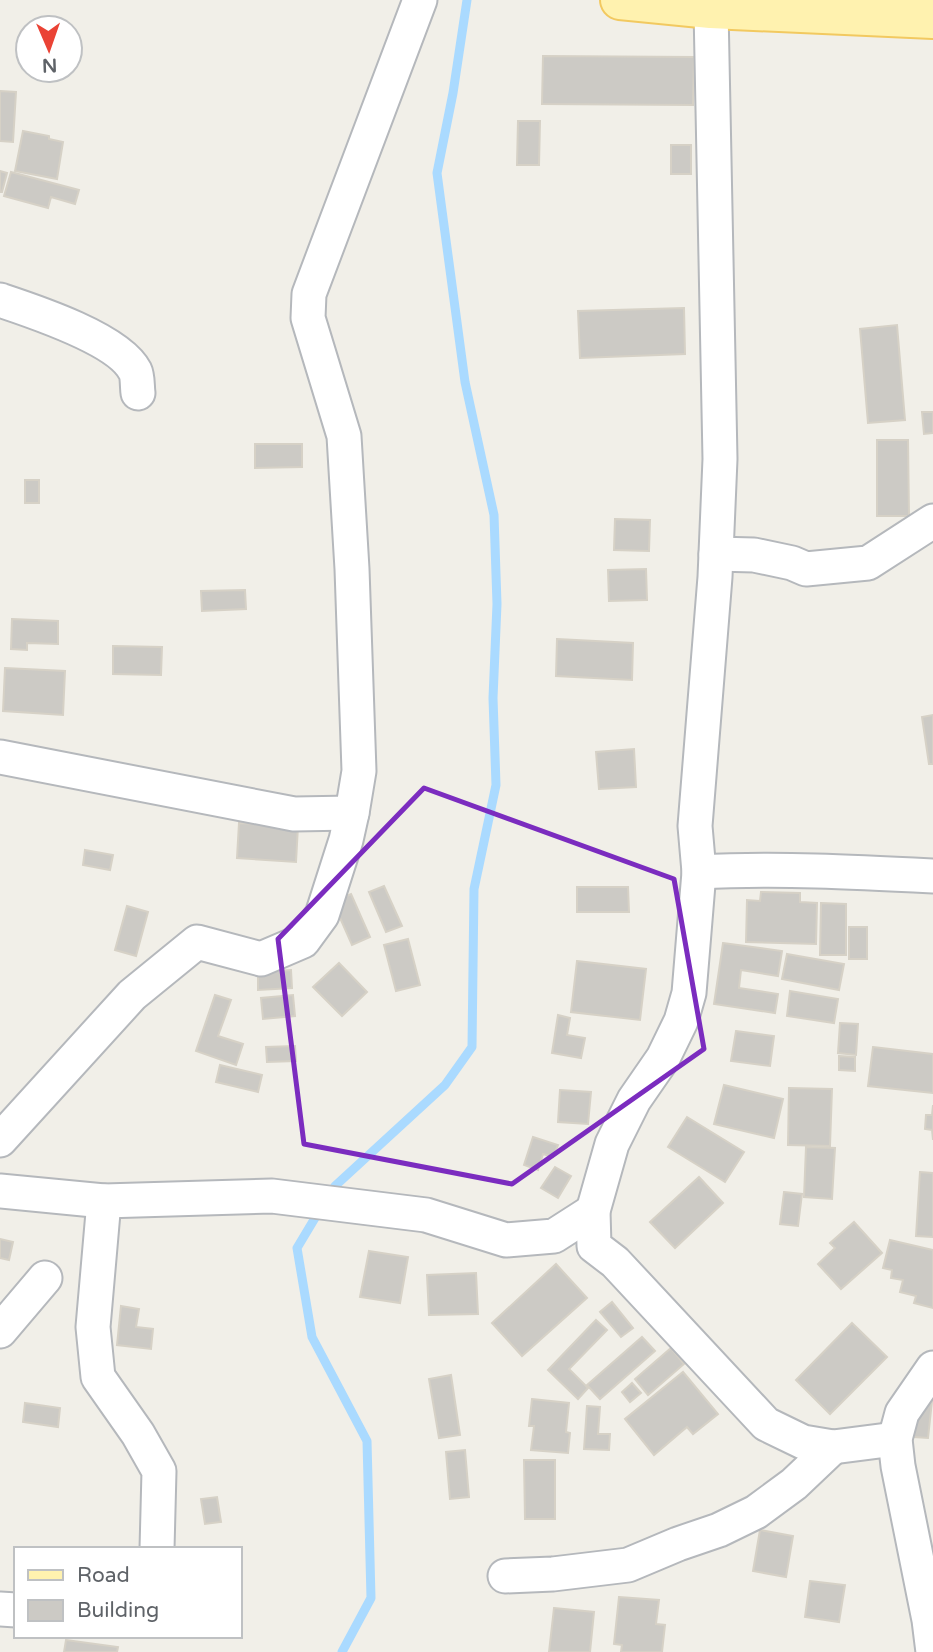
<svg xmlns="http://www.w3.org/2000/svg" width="933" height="1652" viewBox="0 0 933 1652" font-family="'Varela Round',sans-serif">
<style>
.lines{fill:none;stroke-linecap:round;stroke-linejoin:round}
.stream{stroke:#aadaff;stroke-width:9}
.building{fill:#cccac5;stroke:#d6d1c6;stroke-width:2}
.minor-casing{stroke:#b5b8bc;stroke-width:37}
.major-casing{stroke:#f2c960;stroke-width:42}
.minor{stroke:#fff;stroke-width:33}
.major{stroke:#fff2af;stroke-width:38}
.marked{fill:none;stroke:#7b2cbf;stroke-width:5;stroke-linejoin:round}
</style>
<rect width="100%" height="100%" fill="#f1efe8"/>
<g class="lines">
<g class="stream">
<path d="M329 1196 335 1186 445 1085 472 1047 474 889 496 785 493 698 497 604 494 515 465 382 437 173 453 93 467 0"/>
<path d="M321 1208 297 1248 312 1337 367 1441 371 1598 342 1652"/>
</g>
</g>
<g class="building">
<path d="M543 56 694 57 693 105 542 104Z"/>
<path d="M0 91 16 92 13 142 0 141Z"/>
<path d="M518 121H540L539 165H517Z"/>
<path d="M23 131 49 136V139L63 142 57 179 15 171Z"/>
<rect x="671" y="145" width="20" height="29"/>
<path d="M0 171 7 173 2 192H0Z"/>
<path d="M11 172 79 190 75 204 51 197 48 208 4 196Z"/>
<path d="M684 308 685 354 580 358 578 311Z"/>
<path d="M897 325 905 420 868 423 860 329Z"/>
<path d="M922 412H933V433L924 434Z"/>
<path d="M877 440H908L909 516H877Z"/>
<path d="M255 444H302V467L255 468Z"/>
<rect x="25" y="480" width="14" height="23"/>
<path d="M615 519 650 520 649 551 614 550Z"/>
<path d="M646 569 647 600 609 601 608 570Z"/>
<path d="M245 590 246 609 202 611 201 591Z"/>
<path d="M12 619 58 621V644L27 643V650L11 649Z"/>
<path d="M557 639 633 643 632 680 556 676Z"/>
<path d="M113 646 162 647 161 675 113 674Z"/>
<path d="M5 668 65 671 63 715 3 711Z"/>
<path d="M933 715V764H929L922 717Z"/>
<path d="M634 749 636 787 599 789 596 752Z"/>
<path d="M239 823 298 826 296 862 237 858Z"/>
<path d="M85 850 113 855 110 870 83 865Z"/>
<path d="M384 886 402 926 386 932 369 892Z"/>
<path d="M577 887H628L629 912H577Z"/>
<path d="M761 892 800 893V902L817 903 816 944 746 942 747 900 760 901Z"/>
<path d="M351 894 370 937 352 945 333 902Z"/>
<path d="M821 903 846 904V955H820Z"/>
<path d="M127 906 148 912 136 956 115 950Z"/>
<rect x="849" y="927" width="18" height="32"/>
<path d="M408 939 420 985 396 991 384 945Z"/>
<path d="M723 943 782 951 778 976 741 970 739 988 778 994 775 1013 714 1004Z"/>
<path d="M787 954 844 964 839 990 782 979Z"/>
<path d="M577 961 646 969 640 1020 571 1012Z"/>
<path d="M339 963 367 992 342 1016 313 987Z"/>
<path d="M291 970 292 988 258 990V972Z"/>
<path d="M790 991 838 999 834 1023 787 1016Z"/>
<path d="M215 995 231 1000 218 1036 243 1044 236 1065 196 1051Z"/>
<path d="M293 995 295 1016 263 1019 261 998Z"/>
<path d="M558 1015 570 1018 567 1035 585 1038 581 1058 552 1053Z"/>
<path d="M840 1023 858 1024 856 1055 838 1053Z"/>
<path d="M736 1031 774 1036 770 1066 731 1061Z"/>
<path d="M295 1046 296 1061 267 1062 266 1047Z"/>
<path d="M873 1047 933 1054V1093L868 1086Z"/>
<path d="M839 1056 855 1057V1071L839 1070Z"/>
<path d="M220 1065 262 1075 258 1092 216 1082Z"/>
<path d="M724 1085 783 1099 774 1138 714 1124Z"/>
<path d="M789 1088 832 1089 830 1146 788 1145Z"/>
<path d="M560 1090 591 1092 588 1124 558 1122Z"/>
<path d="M933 1105V1140L932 1130 925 1129 926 1115H932Z"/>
<path d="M687 1117 744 1152 725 1182 668 1147Z"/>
<path d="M533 1137 558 1145 553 1157 543 1154 538 1170 524 1165Z"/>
<path d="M806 1147 835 1148 832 1199 804 1197Z"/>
<path d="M555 1167 571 1176 558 1198 541 1188Z"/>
<path d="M920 1172 933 1173V1237L916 1236Z"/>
<path d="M699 1177 723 1203 675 1248 650 1222Z"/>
<path d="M784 1192 802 1194 798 1226 780 1224Z"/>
<path d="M854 1222 882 1253 841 1289 818 1264 835 1248 830 1243Z"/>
<path d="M0 1239 13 1242 9 1260 0 1258Z"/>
<path d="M890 1240 933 1250V1308L914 1303 916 1296 900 1292 903 1280 891 1278 892 1270 883 1268Z"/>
<path d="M369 1251 408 1257 400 1303 360 1297Z"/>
<path d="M556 1264 587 1298 522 1356 492 1323Z"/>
<path d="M476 1273 478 1314 429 1315 427 1275Z"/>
<path d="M612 1302 633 1328 621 1337 600 1312Z"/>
<path d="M121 1306 139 1309 136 1327 153 1329 151 1349 117 1345Z"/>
<path d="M596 1320 607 1330 569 1369 588 1388 578 1399 548 1370Z"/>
<path d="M852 1323 887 1357 830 1414 796 1380Z"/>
<path d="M642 1337 655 1351 600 1399 587 1385Z"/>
<path d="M671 1348 684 1364 648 1395 635 1379Z"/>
<path d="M683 1372 718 1414 693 1434 687 1427 654 1455 625 1419Z"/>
<path d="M451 1375 460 1435 439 1438 429 1379Z"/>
<path d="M632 1383 641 1393 630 1402 622 1392Z"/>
<path d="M532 1399 569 1403 566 1432 570 1433 568 1453 531 1450 534 1426H529Z"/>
<path d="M917 1400 932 1401 928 1438 914 1437Z"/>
<path d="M25 1403 60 1408 58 1427 23 1422Z"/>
<path d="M587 1406 600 1407 598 1434H610L609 1450 584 1449Z"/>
<path d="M465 1450 469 1497 450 1499 446 1452Z"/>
<path d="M524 1460H555V1519H525Z"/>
<path d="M217 1497 221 1522 205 1524 201 1499Z"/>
<path d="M760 1530 793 1536 786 1577 753 1571Z"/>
<path d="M810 1581 845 1585 839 1622 805 1617Z"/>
<path d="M619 1597 659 1600 656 1624 665 1625 662 1652H621L622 1645 614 1644Z"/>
<path d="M554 1608 594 1612 590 1652H549Z"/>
<path d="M66 1640 118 1647 117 1652H64Z"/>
</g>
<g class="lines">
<defs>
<g id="minor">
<path d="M711 9 720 459 715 577 695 826 699 872 689 993 681 1021 663 1058 634 1100 612 1144 593 1211 594 1246 615 1262 766 1424 803 1442 833 1447 895 1439"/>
<path d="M0 300C33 311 119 339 135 371 138 377 137 387 138 393"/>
<path d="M716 554 754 555 792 563 806 569 868 563 933 521"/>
<path d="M0 757 294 814 352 813"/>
<path d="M699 872C777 868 855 872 933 876"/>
<path d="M0 1140 132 995 197 942 261 959 303 941 322 915 346 840 352 813 359 771 352 569 344 436 308 318 309 294 420 0"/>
<path d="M0 1191 104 1201 272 1196 426 1215 506 1240 554 1236 593 1211"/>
<path d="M104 1201 93 1327 98 1377 138 1434 159 1471 157 1549"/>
<path d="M0 1331 45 1278"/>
<path d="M505 1576 553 1574 628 1565 678 1544 719 1530 756 1512 794 1484 833 1447"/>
<path d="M0 1609 16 1610"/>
<path d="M933 1652 929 1620 898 1466 895 1439 902 1413 933 1368"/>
</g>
<path id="major" d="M620 0 711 9 933 19"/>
</defs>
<use href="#minor" class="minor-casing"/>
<use href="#major" class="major-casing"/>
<use href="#minor" class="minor"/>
<use href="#major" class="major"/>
</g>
<path class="marked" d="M424 788 674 879 704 1049 512 1184 304 1144 278 939Z"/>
<rect x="14" y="1547" width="228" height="91" fill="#ffffff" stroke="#bfc1c3" stroke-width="2"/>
<rect x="28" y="1570" width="35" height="10" fill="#fff2af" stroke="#bfc1c3" stroke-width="2"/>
<text x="77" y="1582" font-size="21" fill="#5f6368">Road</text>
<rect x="28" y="1600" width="35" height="21" fill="#cccac5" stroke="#bfc1c3" stroke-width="2"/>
<text x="77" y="1617" font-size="21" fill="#5f6368">Building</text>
<g transform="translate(49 49) rotate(178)"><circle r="33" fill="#ffffff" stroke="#bfc1c3" stroke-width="2"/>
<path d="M0-5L12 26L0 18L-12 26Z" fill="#ea4335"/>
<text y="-10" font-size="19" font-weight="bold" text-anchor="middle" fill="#5f6368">N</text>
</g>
</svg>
